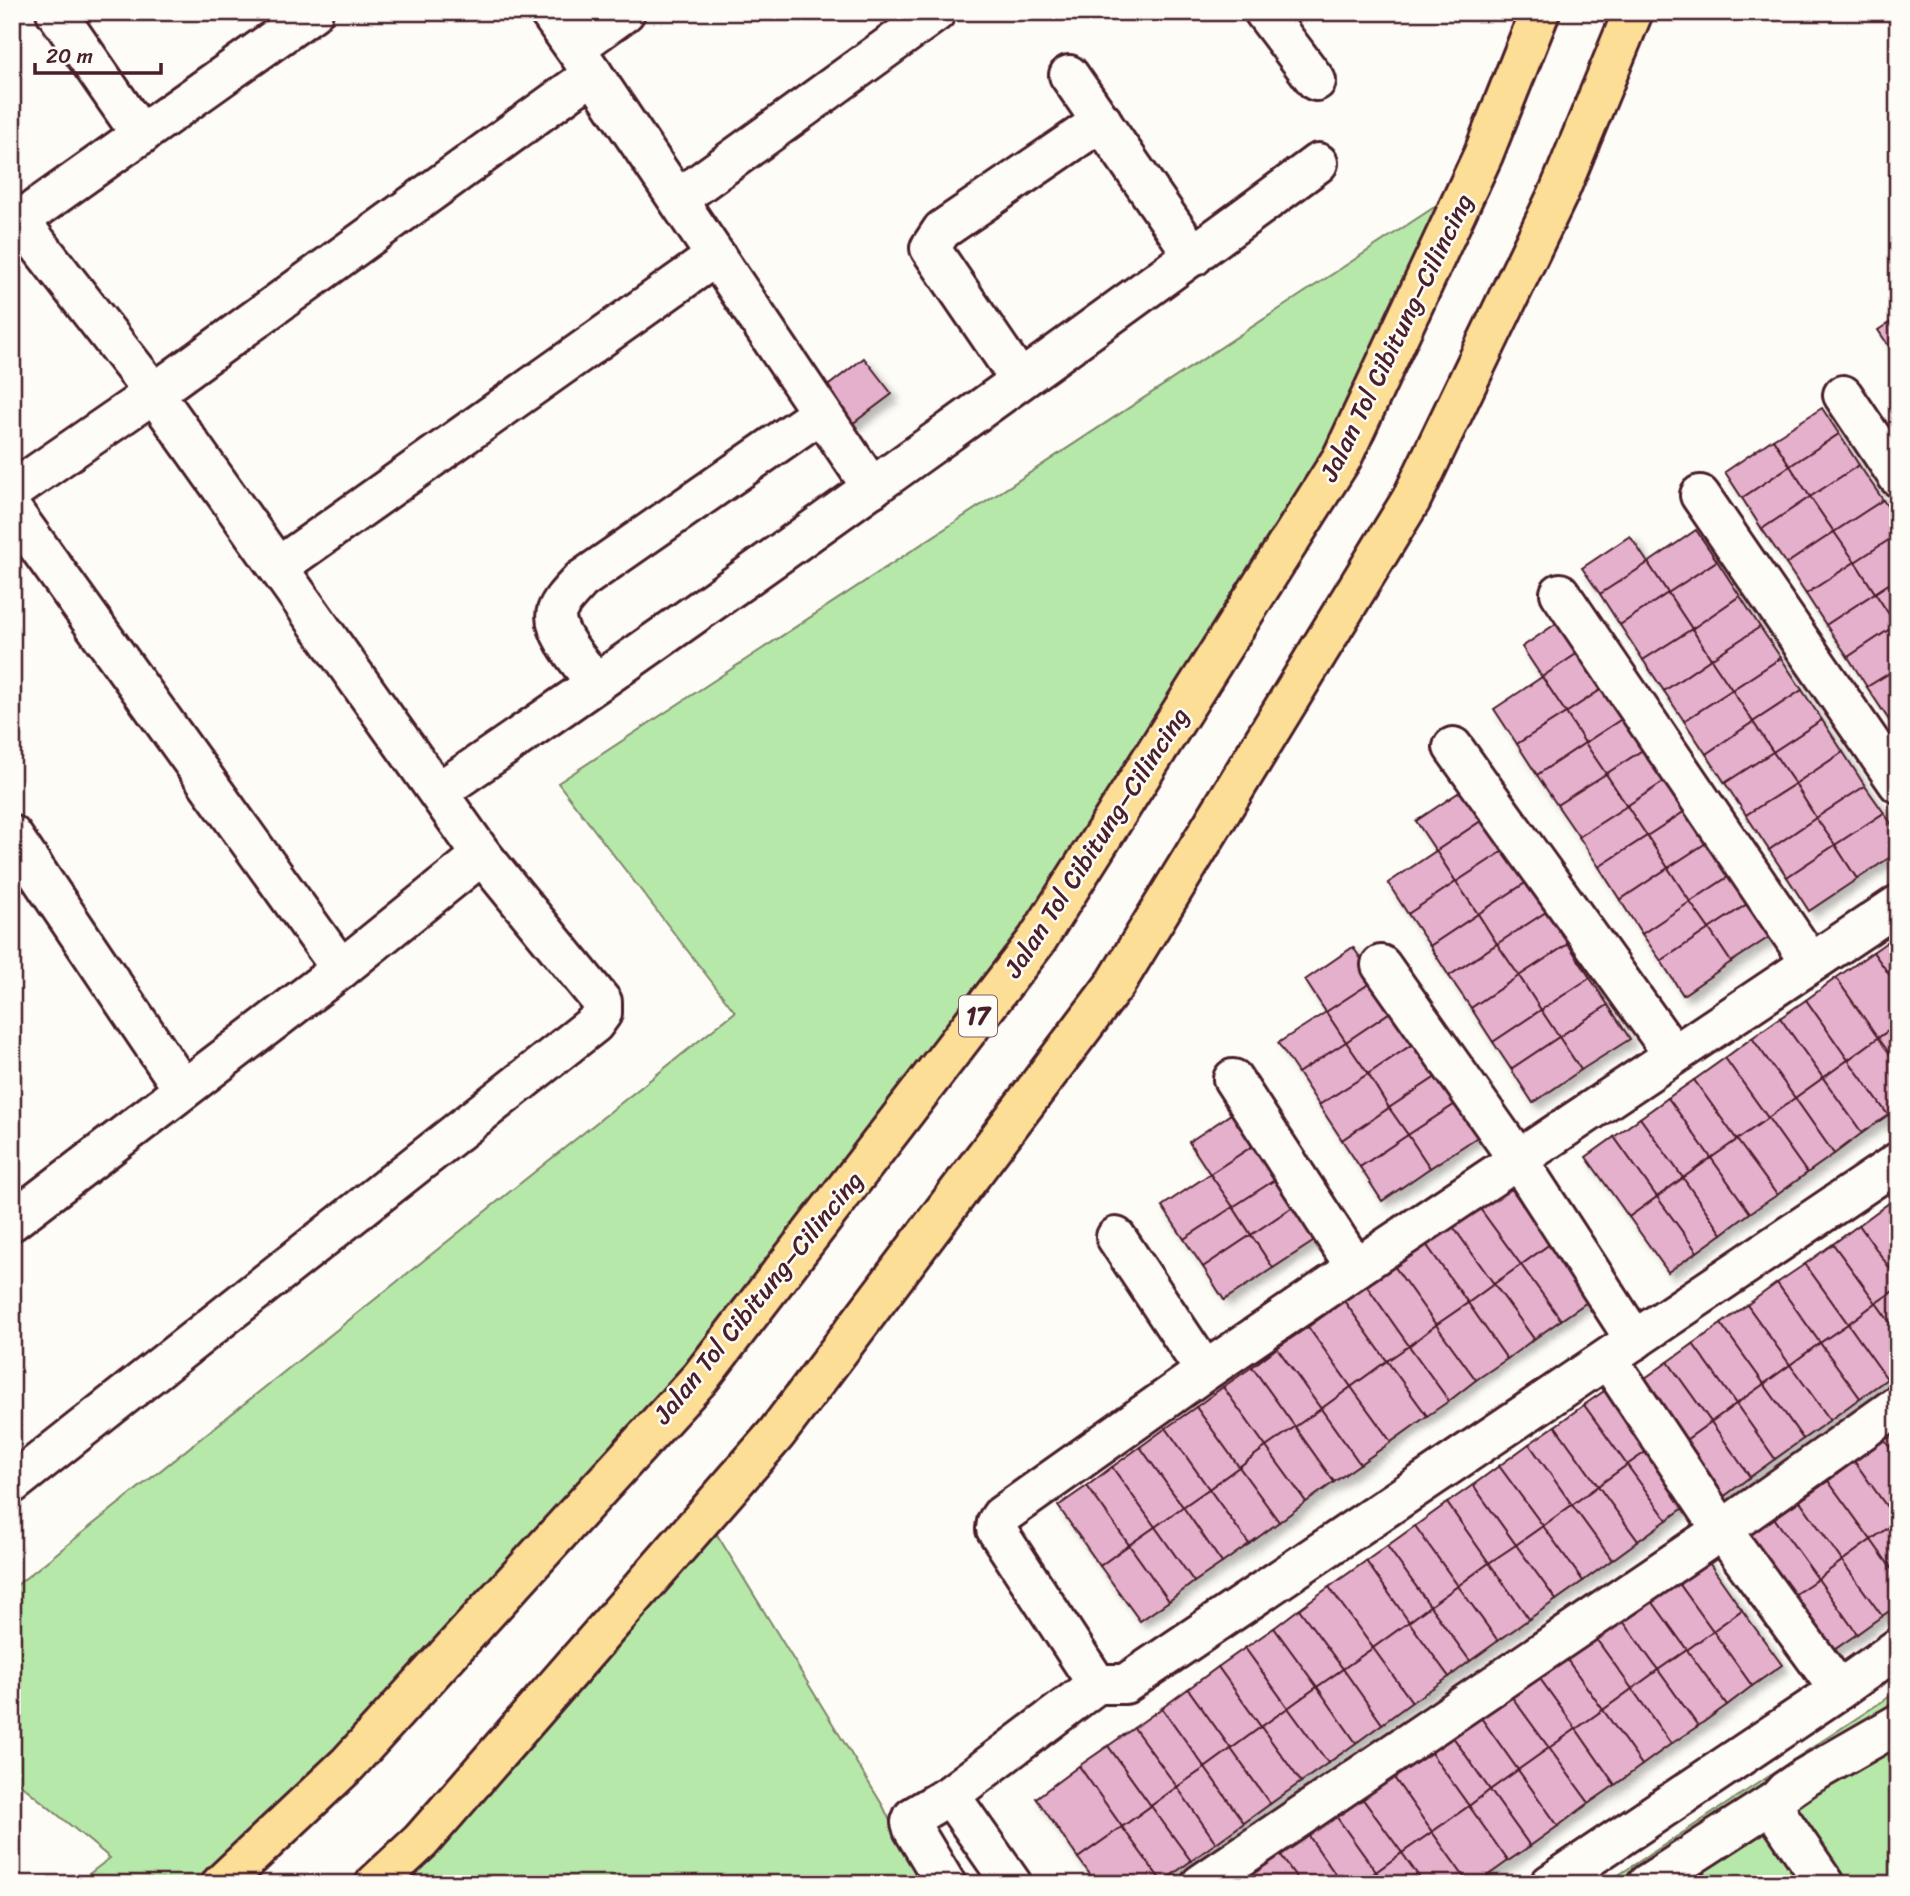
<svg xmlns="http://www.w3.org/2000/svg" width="1910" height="1896" viewBox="0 0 1910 1896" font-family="Sriracha,sans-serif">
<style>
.green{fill:#b6e9a9;stroke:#80846a;stroke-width:2}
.building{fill:#e4b0cb;stroke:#4a1f2b;stroke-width:2;filter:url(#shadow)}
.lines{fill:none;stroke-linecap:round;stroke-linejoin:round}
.minor-casing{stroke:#4a1f2b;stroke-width:44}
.highway-casing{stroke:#4a1f2b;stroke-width:44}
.minor{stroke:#fdfcf7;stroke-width:38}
.highway{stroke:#fcde96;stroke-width:38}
.labels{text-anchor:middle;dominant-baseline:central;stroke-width:5;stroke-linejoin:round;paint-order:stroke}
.shield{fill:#fdfcf7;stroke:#806168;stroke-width:2}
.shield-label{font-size:24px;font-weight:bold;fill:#4a1f2b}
.street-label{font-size:26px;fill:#4a1f2b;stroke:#fdfcf7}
</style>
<defs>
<filter id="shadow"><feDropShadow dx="6" dy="6" stdDeviation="3.5" flood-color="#0004"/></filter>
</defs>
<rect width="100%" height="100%" fill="#fdfcf7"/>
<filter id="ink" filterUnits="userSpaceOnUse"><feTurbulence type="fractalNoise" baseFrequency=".0143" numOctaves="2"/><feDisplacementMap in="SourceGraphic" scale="14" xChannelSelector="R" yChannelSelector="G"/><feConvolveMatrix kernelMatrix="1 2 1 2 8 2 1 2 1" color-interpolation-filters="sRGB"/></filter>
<g filter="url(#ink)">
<g class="green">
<path d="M1471 183 1342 458 1037 940 701 1377 221 1884H76L110 1858 12 1777V1589L735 1012 558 783Z"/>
<path d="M705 1515 883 1806 920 1884H375Z"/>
<path d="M1898 1691V1884H1605Z"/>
</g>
<g class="building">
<path d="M1898 317V360L1878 330Z"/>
<path d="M864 358 892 394 848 427 820 392Z"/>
<path d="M1822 408 1839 434 1790 466 1773 439Z"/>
<path d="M1839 434 1859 465 1810 497 1790 466Z"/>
<path d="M1773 439 1790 466 1742 498 1725 472Z"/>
<path d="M1859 465 1883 500 1834 532 1810 497Z"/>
<path d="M1790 466 1810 497 1762 529 1742 498Z"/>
<path d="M1810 497 1834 532 1786 564 1762 529Z"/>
<path d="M1883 500 1898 522V534L1855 562 1834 532Z"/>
<path d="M1696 530 1717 561 1668 593 1648 563Z"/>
<path d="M1834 532 1855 562 1806 594 1786 564Z"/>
<path d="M1898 534V578L1875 593 1855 562Z"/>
<path d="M1630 536 1648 563 1600 594 1582 568Z"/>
<path d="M1717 561 1740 596 1692 629 1668 593Z"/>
<path d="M1855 562 1875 593 1826 625 1806 594Z"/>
<path d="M1648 563 1668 593 1620 625 1600 594Z"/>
<path d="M1898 578V624L1896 625 1875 593Z"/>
<path d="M1668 593 1692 629 1643 660 1620 625Z"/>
<path d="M1875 593 1896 625 1848 657 1826 625Z"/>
<path d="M1740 596 1760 627 1711 659 1692 629Z"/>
<path d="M1570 614 1590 645 1542 677 1522 647Z"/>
<path d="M1896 625 1898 629V668L1867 687 1848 657Z"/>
<path d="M1760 627 1781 658 1732 690 1711 659Z"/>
<path d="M1692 629 1711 659 1664 691 1643 660Z"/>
<path d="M1590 645 1614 681 1566 713 1542 677Z"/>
<path d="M1781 658 1802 690 1753 722 1732 690Z"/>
<path d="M1711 659 1732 690 1684 721 1664 691Z"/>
<path d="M1898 668V714L1889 720 1867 687Z"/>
<path d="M1542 677 1566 713 1517 744 1494 709Z"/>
<path d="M1614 681 1634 711 1585 743 1566 713Z"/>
<path d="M1732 690 1753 722 1706 754 1684 721Z"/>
<path d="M1802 690 1822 720 1773 752 1753 722Z"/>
<path d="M1634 711 1655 742 1606 774 1585 743Z"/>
<path d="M1566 713 1585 743 1537 775 1517 744Z"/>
<path d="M1898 714V733L1889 720Z"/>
<path d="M1822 720 1843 752 1795 784 1773 752Z"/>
<path d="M1753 722 1773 752 1725 783 1706 754Z"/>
<path d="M1655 742 1676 774 1627 806 1606 774Z"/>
<path d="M1585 743 1606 774 1557 805 1537 775Z"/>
<path d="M1773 752 1795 784 1746 815 1725 783Z"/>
<path d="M1843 752 1865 786 1816 818 1795 784Z"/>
<path d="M1606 774 1627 806 1579 837 1557 805Z"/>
<path d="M1676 774 1696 804 1647 836 1627 806Z"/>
<path d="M1795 784 1816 818 1769 850 1746 815Z"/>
<path d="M1865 786 1884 813 1835 845 1816 818Z"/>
<path d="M1464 789 1484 819 1436 851 1416 821Z"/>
<path d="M1696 804 1717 836 1668 868 1647 836Z"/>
<path d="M1627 806 1647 836 1599 867 1579 837Z"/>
<path d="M1884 813 1898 834V852L1857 879 1835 845Z"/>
<path d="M1816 818 1835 845 1787 877 1769 850Z"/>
<path d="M1484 819 1505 850 1456 882 1436 851Z"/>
<path d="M1647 836 1668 868 1620 900 1599 867Z"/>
<path d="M1717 836 1740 869 1690 902 1668 868Z"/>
<path d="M1835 845 1857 879 1809 911 1787 877Z"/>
<path d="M1505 850 1527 882 1478 914 1456 882Z"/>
<path d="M1436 851 1456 882 1408 914 1388 883Z"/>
<path d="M1668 868 1690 902 1642 934 1620 900Z"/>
<path d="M1740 869 1758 897 1709 929 1690 902Z"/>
<path d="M1456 882 1478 914 1430 946 1408 914Z"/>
<path d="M1527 882 1546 912 1497 944 1478 914Z"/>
<path d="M1758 897 1780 930 1731 962 1709 929Z"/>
<path d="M1690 902 1709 929 1661 961 1642 934Z"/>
<path d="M1546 912 1568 944 1519 976 1497 944Z"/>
<path d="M1478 914 1497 944 1449 976 1430 946Z"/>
<path d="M1709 929 1731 962 1683 995 1661 961Z"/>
<path d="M1894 937 1898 942V987L1873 952Z"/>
<path d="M1497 944 1519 976 1471 1008 1449 976Z"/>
<path d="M1568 944 1590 978 1541 1010 1519 976Z"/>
<path d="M1353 947 1375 980 1326 1012 1305 980Z"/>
<path d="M1873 952 1898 987V1024L1878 1038 1836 978Z"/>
<path d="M1519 976 1541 1010 1493 1042 1471 1008Z"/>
<path d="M1590 978 1608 1005 1559 1037 1541 1010Z"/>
<path d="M1836 978 1878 1038 1848 1060 1806 1000Z"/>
<path d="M1375 980 1395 1009 1346 1042 1326 1012Z"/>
<path d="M1806 1000 1848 1060 1823 1078 1780 1018Z"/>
<path d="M1608 1005 1630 1039 1581 1070 1559 1037Z"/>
<path d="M1395 1009 1416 1042 1368 1074 1346 1042Z"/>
<path d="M1541 1010 1559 1037 1511 1069 1493 1042Z"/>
<path d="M1326 1012 1346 1042 1298 1073 1278 1043Z"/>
<path d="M1780 1018 1823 1078 1795 1098 1752 1038Z"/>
<path d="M1898 1024V1065L1878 1038Z"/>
<path d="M1559 1037 1581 1070 1533 1103 1511 1069Z"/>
<path d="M1752 1038 1795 1098 1768 1118 1725 1058Z"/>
<path d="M1878 1038 1898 1065V1108L1888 1115 1848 1060Z"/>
<path d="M1346 1042 1368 1074 1319 1105 1298 1073Z"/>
<path d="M1416 1042 1439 1075 1389 1108 1368 1074Z"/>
<path d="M1725 1058 1768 1118 1737 1140 1694 1080Z"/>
<path d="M1848 1060 1888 1115 1862 1133 1823 1078Z"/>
<path d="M1368 1074 1389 1108 1342 1140 1319 1105Z"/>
<path d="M1439 1075 1457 1103 1408 1135 1389 1108Z"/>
<path d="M1823 1078 1862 1133 1834 1154 1795 1098Z"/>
<path d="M1694 1080 1737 1140 1711 1158 1668 1098Z"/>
<path d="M1668 1098 1711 1158 1683 1178 1640 1118Z"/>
<path d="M1795 1098 1834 1154 1807 1173 1768 1118Z"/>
<path d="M1457 1103 1479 1136 1430 1168 1408 1135Z"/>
<path d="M1389 1108 1408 1135 1360 1167 1342 1140Z"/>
<path d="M1237 1110 1259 1142 1210 1174 1189 1142Z"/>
<path d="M1640 1118 1683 1178 1657 1197 1614 1137Z"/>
<path d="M1768 1118 1807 1173 1777 1195 1737 1140Z"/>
<path d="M1408 1135 1430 1168 1382 1201 1360 1167Z"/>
<path d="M1614 1137 1657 1197 1629 1217 1586 1157Z"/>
<path d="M1737 1140 1777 1195 1750 1213 1711 1158Z"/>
<path d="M1259 1142 1281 1176 1233 1207 1210 1174Z"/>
<path d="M1711 1158 1750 1213 1722 1234 1683 1178Z"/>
<path d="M1210 1174 1233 1207 1184 1239 1162 1206Z"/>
<path d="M1281 1176 1299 1203 1251 1235 1233 1207Z"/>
<path d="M1683 1178 1722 1234 1697 1252 1657 1197Z"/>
<path d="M1508 1184 1550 1244 1521 1265 1478 1206Z"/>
<path d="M1657 1197 1697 1252 1668 1272 1629 1217Z"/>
<path d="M1898 1197V1216L1889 1203Z"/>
<path d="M1299 1203 1322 1236 1273 1268 1251 1235Z"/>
<path d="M1889 1203 1898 1216V1280L1859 1225Z"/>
<path d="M1478 1206 1521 1265 1494 1284 1451 1224Z"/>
<path d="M1233 1207 1251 1235 1203 1267 1184 1239Z"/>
<path d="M1451 1224 1494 1284 1468 1303 1425 1243Z"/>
<path d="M1859 1225 1898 1280V1288L1876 1303 1833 1244Z"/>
<path d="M1251 1235 1273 1268 1224 1300 1203 1267Z"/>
<path d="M1425 1243 1468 1303 1436 1325 1394 1266Z"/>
<path d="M1550 1244 1590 1300 1561 1320 1521 1265Z"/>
<path d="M1833 1244 1876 1303 1848 1324 1805 1264Z"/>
<path d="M1805 1264 1848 1324 1820 1343 1777 1283Z"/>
<path d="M1521 1265 1561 1320 1534 1339 1494 1284Z"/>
<path d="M1394 1266 1436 1325 1409 1346 1366 1285Z"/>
<path d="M1777 1283 1820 1343 1790 1365 1747 1305Z"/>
<path d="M1494 1284 1534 1339 1507 1359 1468 1303Z"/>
<path d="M1366 1285 1409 1346 1387 1361 1344 1301Z"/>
<path d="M1898 1288V1334L1876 1303Z"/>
<path d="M1344 1301 1387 1361 1351 1387 1308 1327Z"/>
<path d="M1468 1303 1507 1359 1476 1380 1436 1325Z"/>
<path d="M1876 1303 1898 1334V1371L1887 1379 1848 1324Z"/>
<path d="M1747 1305 1790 1365 1764 1384 1721 1324Z"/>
<path d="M1721 1324 1764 1384 1736 1404 1693 1344Z"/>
<path d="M1848 1324 1887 1379 1860 1398 1820 1343Z"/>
<path d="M1436 1325 1476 1380 1449 1401 1409 1346Z"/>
<path d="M1308 1327 1351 1387 1321 1409 1277 1348Z"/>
<path d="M1820 1343 1860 1398 1830 1420 1790 1365Z"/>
<path d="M1693 1344 1736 1404 1711 1422 1668 1362Z"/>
<path d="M1409 1346 1449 1401 1427 1416 1387 1361Z"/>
<path d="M1277 1348 1321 1409 1295 1427 1252 1367Z"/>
<path d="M1387 1361 1427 1416 1391 1442 1351 1387Z"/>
<path d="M1668 1362 1711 1422 1682 1443 1638 1383Z"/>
<path d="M1790 1365 1830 1420 1803 1439 1764 1384Z"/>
<path d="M1252 1367 1295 1427 1266 1447 1223 1387Z"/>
<path d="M1764 1384 1803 1439 1775 1459 1736 1404Z"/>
<path d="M1223 1387 1266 1447 1239 1467 1196 1407Z"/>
<path d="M1351 1387 1391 1442 1360 1464 1321 1409Z"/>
<path d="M1610 1387 1653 1447 1627 1465 1584 1405Z"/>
<path d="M1736 1404 1775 1459 1750 1477 1711 1422Z"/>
<path d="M1584 1405 1627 1465 1598 1486 1555 1426Z"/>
<path d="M1196 1407 1239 1467 1209 1489 1166 1428Z"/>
<path d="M1321 1409 1360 1464 1334 1482 1295 1427Z"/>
<path d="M1711 1422 1750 1477 1722 1498 1682 1443Z"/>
<path d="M1555 1426 1598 1486 1572 1505 1529 1444Z"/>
<path d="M1295 1427 1334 1482 1306 1502 1266 1447Z"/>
<path d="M1166 1428 1209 1489 1183 1507 1140 1447Z"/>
<path d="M1898 1430V1459L1884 1440Z"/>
<path d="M1884 1440 1898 1459 1897 1521 1854 1461Z"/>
<path d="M1529 1444 1572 1505 1543 1526 1499 1466Z"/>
<path d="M1140 1447 1183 1507 1155 1527 1112 1467Z"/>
<path d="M1266 1447 1306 1502 1279 1522 1239 1467Z"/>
<path d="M1653 1447 1693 1501 1667 1520 1627 1465Z"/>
<path d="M1854 1461 1897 1521 1871 1540 1828 1481Z"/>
<path d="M1627 1465 1667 1520 1638 1541 1598 1486Z"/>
<path d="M1499 1466 1543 1526 1516 1545 1473 1485Z"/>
<path d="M1112 1467 1155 1527 1129 1545 1087 1486Z"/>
<path d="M1239 1467 1279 1522 1249 1544 1209 1489Z"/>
<path d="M1828 1481 1871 1540 1842 1561 1800 1501Z"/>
<path d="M1473 1485 1516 1545 1489 1563 1447 1503Z"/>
<path d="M1087 1486 1129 1545 1100 1566 1058 1506Z"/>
<path d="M1598 1486 1638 1541 1612 1560 1572 1505Z"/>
<path d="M1209 1489 1249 1544 1222 1563 1183 1507Z"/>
<path d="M1800 1501 1842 1561 1818 1579 1774 1518Z"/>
<path d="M1447 1503 1489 1563 1458 1586 1415 1526Z"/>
<path d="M1572 1505 1612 1560 1583 1581 1543 1526Z"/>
<path d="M1183 1507 1222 1563 1194 1582 1155 1527Z"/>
<path d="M1774 1518 1818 1579 1788 1599 1745 1539Z"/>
<path d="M1897 1521 1898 1523V1578L1871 1540Z"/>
<path d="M1415 1526 1458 1586 1430 1606 1387 1546Z"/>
<path d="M1543 1526 1583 1581 1556 1600 1516 1545Z"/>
<path d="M1155 1527 1194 1582 1169 1601 1129 1545Z"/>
<path d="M1871 1540 1898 1578V1605L1882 1616 1842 1561Z"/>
<path d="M1129 1545 1169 1601 1140 1621 1100 1566Z"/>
<path d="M1516 1545 1556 1600 1529 1619 1489 1563Z"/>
<path d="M1387 1546 1430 1606 1409 1622 1366 1561Z"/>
<path d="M1700 1550 1742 1610 1713 1631 1670 1571Z"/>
<path d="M1366 1561 1409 1622 1373 1648 1329 1587Z"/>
<path d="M1842 1561 1882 1616 1857 1634 1818 1579Z"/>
<path d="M1489 1563 1529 1619 1498 1641 1458 1586Z"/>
<path d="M1670 1571 1713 1631 1687 1650 1644 1590Z"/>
<path d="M1818 1579 1857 1634 1828 1654 1788 1599Z"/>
<path d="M1458 1586 1498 1641 1470 1661 1430 1606Z"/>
<path d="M1329 1587 1373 1648 1343 1669 1299 1609Z"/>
<path d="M1644 1590 1687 1650 1658 1670 1615 1610Z"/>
<path d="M1430 1606 1470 1661 1449 1677 1409 1622Z"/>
<path d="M1299 1609 1343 1669 1317 1687 1274 1628Z"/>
<path d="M1615 1610 1658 1670 1632 1689 1589 1629Z"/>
<path d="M1742 1610 1782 1665 1752 1686 1713 1631Z"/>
<path d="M1409 1622 1449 1677 1412 1702 1373 1648Z"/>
<path d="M1274 1628 1317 1687 1288 1708 1245 1648Z"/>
<path d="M1589 1629 1632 1689 1603 1710 1560 1650Z"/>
<path d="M1713 1631 1752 1686 1727 1705 1687 1650Z"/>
<path d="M1245 1648 1288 1708 1261 1727 1218 1667Z"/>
<path d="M1373 1648 1412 1702 1382 1724 1343 1669Z"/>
<path d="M1560 1650 1603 1710 1576 1729 1533 1669Z"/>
<path d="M1687 1650 1727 1705 1698 1726 1658 1670Z"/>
<path d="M1218 1667 1261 1727 1231 1749 1188 1689Z"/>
<path d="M1343 1669 1382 1724 1356 1743 1317 1687Z"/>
<path d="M1533 1669 1576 1729 1549 1748 1506 1689Z"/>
<path d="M1658 1670 1698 1726 1671 1744 1632 1689Z"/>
<path d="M1317 1687 1356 1743 1328 1763 1288 1708Z"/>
<path d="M1188 1689 1231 1749 1205 1768 1162 1708Z"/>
<path d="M1506 1689 1549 1748 1518 1770 1476 1711Z"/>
<path d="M1632 1689 1671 1744 1642 1765 1603 1710Z"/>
<path d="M1162 1708 1205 1768 1177 1787 1134 1728Z"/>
<path d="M1288 1708 1328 1763 1301 1782 1261 1727Z"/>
<path d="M1603 1710 1642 1765 1615 1785 1576 1729Z"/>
<path d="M1476 1711 1518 1770 1490 1790 1448 1730Z"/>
<path d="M1261 1727 1301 1782 1270 1804 1231 1749Z"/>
<path d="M1134 1728 1177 1787 1151 1806 1108 1746Z"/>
<path d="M1576 1729 1615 1785 1589 1803 1549 1748Z"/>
<path d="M1448 1730 1490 1790 1469 1806 1426 1746Z"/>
<path d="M1108 1746 1151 1806 1122 1827 1079 1766Z"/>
<path d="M1426 1746 1469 1806 1432 1832 1390 1772Z"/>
<path d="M1549 1748 1589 1803 1558 1826 1518 1770Z"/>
<path d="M1231 1749 1270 1804 1244 1823 1205 1768Z"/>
<path d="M1079 1766 1122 1827 1078 1858 1036 1798Z"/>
<path d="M1205 1768 1244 1823 1216 1843 1177 1787Z"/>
<path d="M1518 1770 1558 1826 1530 1846 1490 1790Z"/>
<path d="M1390 1772 1432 1832 1402 1853 1359 1794Z"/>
<path d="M1177 1787 1216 1843 1191 1861 1151 1806Z"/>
<path d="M1490 1790 1530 1846 1508 1861 1469 1806Z"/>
<path d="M1359 1794 1402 1853 1376 1872 1333 1812Z"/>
<path d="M1151 1806 1191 1861 1162 1882 1122 1827Z"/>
<path d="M1469 1806 1508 1861 1476 1884H1469L1432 1832Z"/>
<path d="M1333 1812 1376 1872 1360 1884H1342L1306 1832Z"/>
<path d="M1122 1827 1162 1882 1159 1884H1097L1078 1858Z"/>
<path d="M1306 1832 1342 1884H1301L1278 1852Z"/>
<path d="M1432 1832 1469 1884H1424L1402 1853Z"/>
<path d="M1278 1852 1301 1884H1255L1247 1874Z"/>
<path d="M1402 1853 1424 1884H1385L1376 1872Z"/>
<path d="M1376 1872 1385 1884H1360Z"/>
<path d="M1247 1874 1255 1884H1233Z"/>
</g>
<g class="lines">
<defs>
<g id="minor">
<path d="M56 12 141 135"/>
<path d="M549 12 593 74 872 488"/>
<path d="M1264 12 1316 81"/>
<path d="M575 48 625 12"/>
<path d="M1069 75 1194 256"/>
<path d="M678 199 936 12"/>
<path d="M12 226 313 12"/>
<path d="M1020 380 930 248 942 230 1102 121"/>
<path d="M1843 395 1898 477"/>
<path d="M12 491 154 393 593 74"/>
<path d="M1700 495 1898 783"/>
<path d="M12 510 341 969"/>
<path d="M278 567 716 256"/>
<path d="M1560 593 1811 963"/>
<path d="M596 683C585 668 550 631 557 611 561 600 573 589 581 580L821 413"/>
<path d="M1453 747 1673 1054"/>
<path d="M438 792C611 675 780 554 949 432 1072 343 1196 254 1318 163"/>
<path d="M12 835 183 1089"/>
<path d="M1381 965 1517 1158 1635 1340"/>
<path d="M1233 1079 1356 1268"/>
<path d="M12 1221 341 969 482 855"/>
<path d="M1116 1237 1205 1371"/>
<path d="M1608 1359 1722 1530 1839 1690"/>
<path d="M12 1484 594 1024 602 1013V1002L482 855 154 393 20 221"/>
<path d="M1097 1684 996 1529 997 1522 1001 1516 1205 1371 1356 1268 1898 905"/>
<path d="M950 1795 1012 1884"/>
<path d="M946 1884 913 1829 911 1822 913 1817 950 1795 1097 1684H1125L1898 1162"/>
<path d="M1201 1884 1722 1530 1898 1405"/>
<path d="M1550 1884 1839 1690 1898 1648"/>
<path d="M1647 1884 1777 1800"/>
<path d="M1825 1884 1778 1815 1777 1800 1785 1791 1804 1778 1898 1724"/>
</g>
<g id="highway">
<path d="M221 1884 348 1764 701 1377 1037 940 1342 458 1483 155 1540 12"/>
<path d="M375 1884 421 1841 776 1434 1116 983 1411 500 1559 192 1633 12"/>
</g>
</defs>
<use href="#minor" class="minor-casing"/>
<use href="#highway" class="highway-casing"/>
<use href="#minor" class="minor"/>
<use href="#highway" class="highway"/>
</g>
</g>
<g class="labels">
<rect class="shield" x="959" y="995.5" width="38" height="41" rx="5"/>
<g class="shield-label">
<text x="978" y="1016">17</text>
</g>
<g class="street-label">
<text transform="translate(1396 337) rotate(-64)">Jalan Tol Cibitung–Cilincing</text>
<text transform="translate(1096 842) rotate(-57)">Jalan Tol Cibitung–Cilincing</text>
<text transform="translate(758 1297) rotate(-51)">Jalan Tol Cibitung–Cilincing</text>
</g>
</g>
<rect width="1910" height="1896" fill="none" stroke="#fdfcf7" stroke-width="42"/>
<rect x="21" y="21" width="1868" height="1854" fill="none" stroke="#4a1f2b" stroke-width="2.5" filter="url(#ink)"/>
<path d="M35 63v10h126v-10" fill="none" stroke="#4a1f2b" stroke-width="3.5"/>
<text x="46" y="63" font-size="21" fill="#4a1f2b" stroke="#fdfcf7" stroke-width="5" paint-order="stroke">20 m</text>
</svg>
